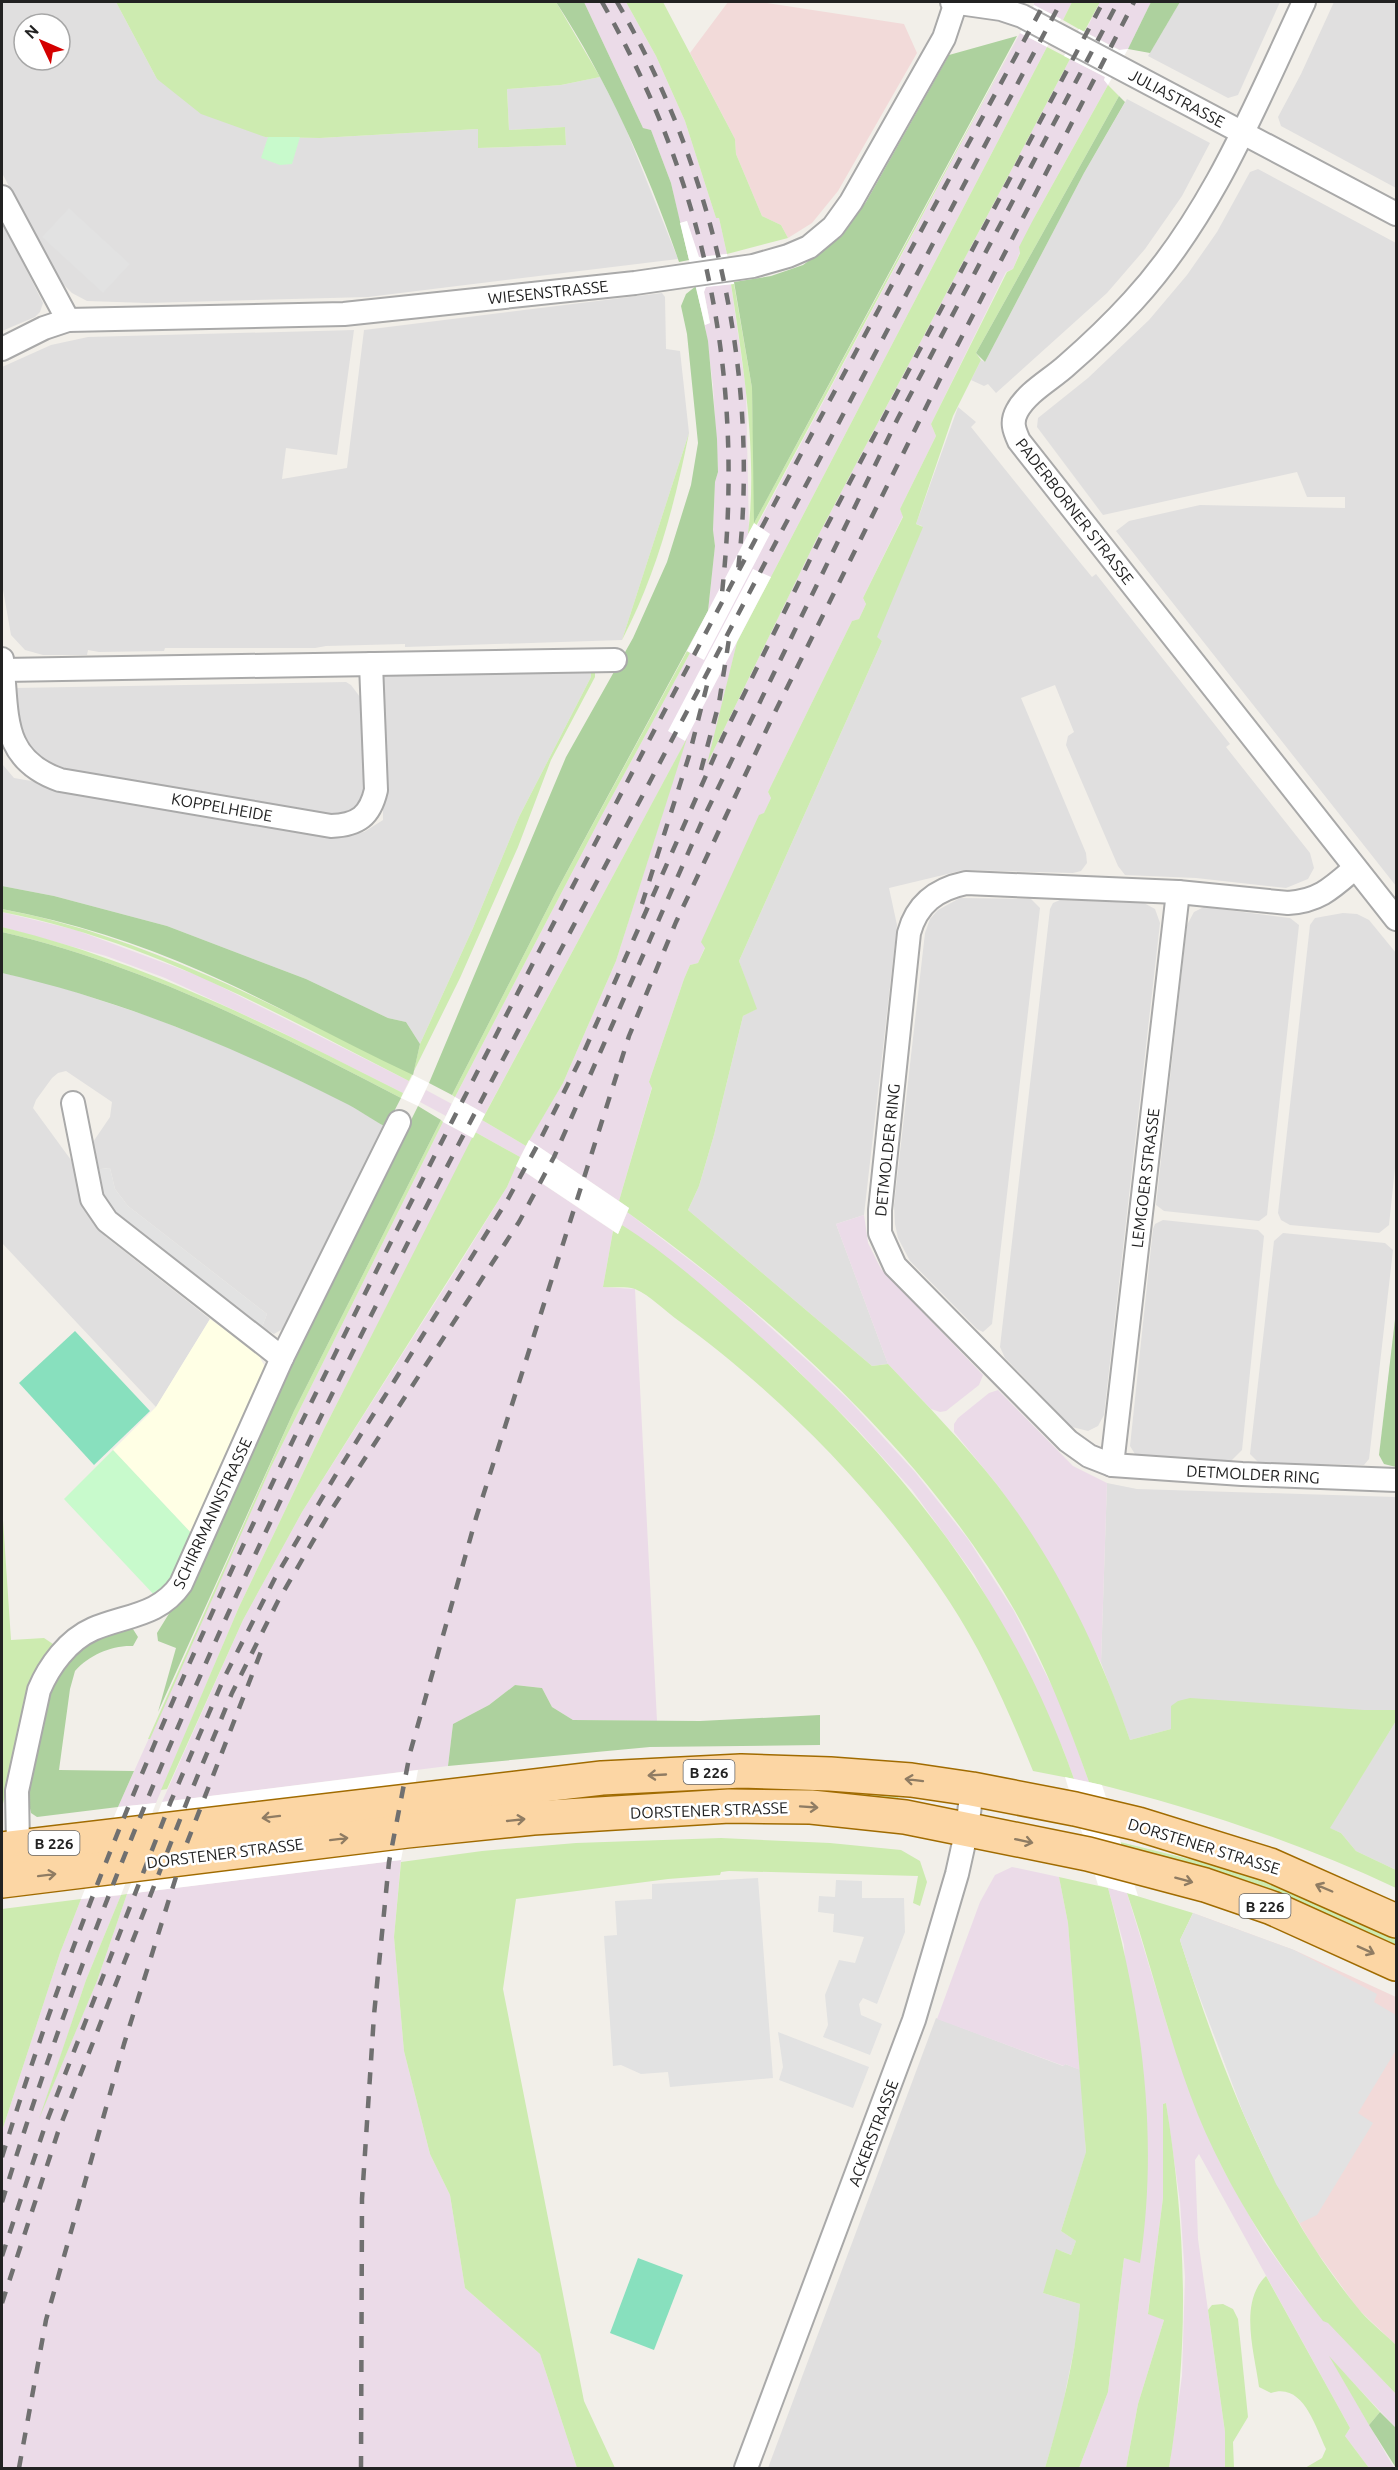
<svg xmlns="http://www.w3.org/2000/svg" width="1398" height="2470" viewBox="0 0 1398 2470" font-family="Ubuntu,sans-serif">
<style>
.residential{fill:#e0dfdf;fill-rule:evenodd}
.commercial{fill:#f2dad9}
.industrial{fill:#ebdbe8}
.education{fill:#ffffe5}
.grass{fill:#cdebb0}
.forest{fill:#add19e}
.park{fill:#c8facc}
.pitch{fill:#88e0be}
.parking{fill:#e2e2e2}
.pier{fill:#fff}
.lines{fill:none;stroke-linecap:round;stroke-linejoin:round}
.minor-casing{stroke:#a9a9a9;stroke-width:26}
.primary-casing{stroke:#a06b00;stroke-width:36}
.minor{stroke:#fff;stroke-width:22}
.primary{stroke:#fcd6a4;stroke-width:33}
.rail{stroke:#707070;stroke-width:4.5;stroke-dasharray:12 12;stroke-linecap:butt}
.oneway{stroke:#8f7c63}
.labels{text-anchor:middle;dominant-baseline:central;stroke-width:5;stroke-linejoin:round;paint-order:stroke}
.shield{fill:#fff;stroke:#646464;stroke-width:1.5}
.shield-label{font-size:15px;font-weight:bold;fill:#222}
.street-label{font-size:16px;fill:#222;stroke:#fff}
</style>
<rect width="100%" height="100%" fill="#f2efe9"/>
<g class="residential">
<path d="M2 2H116L157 79 265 137 320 138 478 129 479 148 566 145 565 127 509 130 507 89 561 85 600 77 622 119 678 259 368 297 147 303 87 301 72 293 58 279 2 173ZM24 24H60V60H24Z"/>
<path d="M1180 2H1280L1238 95 1228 98 1148 56Z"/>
<path d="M1334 2H1396V188L1281 126 1278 117 1301 74Z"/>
<path d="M1127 99 1210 143 1182 196 1145 249 1107 293 996 393 988 384 984 386 971 380 981 360 985 362 1084 173Z"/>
<path d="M1258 169 1396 243V886L1116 531 1129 521 1200 505 1345 508V497H1307L1297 472 1103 515 1037 427 1038 418 1088 378 1149 320 1187 275 1217 232 1250 172Z"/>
<path d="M2 221 43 303 40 312 35 317 2 331Z"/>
<path d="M662 293 665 297 666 349 680 351 689 433 622 640 405 647V644L326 646 315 648H165L164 651 99 652 88 650 87 655H43L25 650 11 635 2 584V367L51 345 88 337 354 330 337 455 286 448 282 479 347 468 364 330Z"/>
<path d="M958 407 976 422 971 427 1078 560 1092 577 1096 574 1230 744 1226 747 1310 853 1314 868 1308 879 1286 888 1196 878 1125 875 1118 866 1066 745 1068 736 1074 732 1055 685 1021 698 1086 853 1087 863 1081 871 1073 873 964 870 889 888 897 925 864 1215 836 1224 888 1364 872 1366 688 1210 699 1186 714 1135 743 1016 756 1009 739 961 882 641 876 637 922 526 916 524Z"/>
<path d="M591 668V677L519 817 473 928 420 1044 406 1022 388 1018 306 979 167 926 54 896 2 886V741L3 765 14 778 345 835 364 832 383 820 381 672Z"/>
<path d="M346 682 351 685 363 701 366 786 362 798 354 808 332 817 66 770 48 763 29 746 20 729 15 688Z"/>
<path d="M960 898 1031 899 1040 908 992 1324 983 1332 977 1329 910 1261 898 1238 895 1224 894 1205 925 933 930 919 938 910Z"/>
<path d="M1060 900 1144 903 1155 909 1160 923 1104 1415 1098 1426 1088 1431 1072 1427 1005 1358 1000 1347 1050 909 1053 903Z"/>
<path d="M1204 907 1290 918 1299 925 1267 1215 1259 1221 1164 1211 1156 1205 1187 925 1194 912Z"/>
<path d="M1343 913 1357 914 1369 920 1396 953V1158L1389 1225 1379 1233 1290 1225 1281 1220 1278 1213 1310 925 1315 918Z"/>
<path d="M2 973 45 982 154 1018 244 1054 345 1102 386 1127 286 1327 274 1334 262 1327 267 1314 128 1206 115 1189 110 1168 92 1170 91 1145 110 1117 112 1102 66 1071 58 1073 52 1078 36 1100 33 1108 71 1160 87 1213 106 1237 210 1319 156 1407 2 1243Z"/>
<path d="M1163 1220 1258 1230 1264 1236 1242 1450 1231 1461 1145 1459 1135 1454 1130 1446 1153 1229 1155 1224Z"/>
<path d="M1283 1233 1385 1243 1393 1250 1369 1459 1364 1465 1259 1463 1250 1454 1274 1241Z"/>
<path d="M1107 1483 1137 1489 1396 1497V1712L1395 1710H1364L1171 1729 1130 1740 1101 1663Z"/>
<path d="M1396 1721V1870L1356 1851 1341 1833 1329 1828Z"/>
<path d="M936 2018 1063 2066 1065 2064 1081 2070 1086 2153 1061 2231 1076 2241 1071 2255 1061 2251 1043 2293 1080 2304 1077 2335 1060 2418 1045 2468H768Z"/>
</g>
<g class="commercial">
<path d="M728 2H760L904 24 917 53 838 191 812 223 788 238 781 225 762 216 736 154 735 139 690 53Z"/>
<path d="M1193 1913 1294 1950 1396 1997V2345L1358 2309 1314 2248 1276 2184Z"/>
</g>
<g class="industrial">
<path d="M584 2H626L656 56 685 121 716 218H719L727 254 699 257 697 255 687 221 680 223 671 183 651 130 643 128Z"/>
<path d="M1034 2H1072L1063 20 1034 5Z"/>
<path d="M1100 2H1151L1128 49 1120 50 1085 32Z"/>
<path d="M1020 33 1047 47 737 642 709 760 818 536 1070 59 1105 77 1104 80 1108 85 1034 218 1013 269 1006 272 931 424 936 436 900 509 903 516 863 598 866 604 859 619 852 621 768 792 771 798 698 963 690 965 684 979 649 1082 652 1087 619 1201 529 1140 563 1083 616 961 685 742 485 1114 455 1097 602 815 690 653 687 651 708 611 715 546 713 530 715 482 718 472 713 385 705 325 710 323 704 292 705 287 731 284 746 390 749 532 757 526Z"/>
<path d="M2 912 76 930 202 977 409 1081 403 1093 277 1030 165 978 106 956 2 927Z"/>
<path d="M426 1090 452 1104 446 1116 420 1102Z"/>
<path d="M482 1120 526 1146 520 1157 475 1132Z"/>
<path d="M443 1122 473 1138 324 1429 239 1607 156 1803 118 1807 271 1467Z"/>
<path d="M516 1166 613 1231 603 1287 635 1289 657 1721 573 1720 552 1707 542 1688 515 1685 489 1705 453 1724 448 1766 162 1802 243 1620 302 1512 457 1268 507 1187Z"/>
<path d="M627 1212 730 1291 808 1361 851 1402 915 1472 968 1539 1014 1611 1062 1706 1089 1782 1074 1779 1063 1749 1022 1661 974 1575 912 1490 856 1428 792 1365 725 1306 622 1225Z"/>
<path d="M864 1215 868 1243 881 1269 983 1375 979 1385 946 1411 940 1412 931 1409 888 1364 836 1224Z"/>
<path d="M998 1390 1073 1466 1107 1483 1101 1663 1041 1550 999 1487 954 1432V1424L958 1418 989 1393Z"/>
<path d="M401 1860 394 1937 404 2051 430 2154 450 2195 465 2288 540 2354 577 2468H2V2131L60 1953 81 1899 121 1895 86 1980 44 2106 97 1981 127 1894Z"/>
<path d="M1012 1867 1059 1877 1068 1923 1080 2070 1065 2064 1064 2066 937 2019 980 1902 995 1875Z"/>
<path d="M1108 1888 1127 1893 1168 2028 1198 2114 1222 2167 1263 2240 1299 2291 1396 2394V2428L1332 2360 1394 2468H1369L1345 2436 1350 2428 1199 2154 1195 2160 1198 2239 1225 2432V2468H1169L1182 2376 1185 2277 1180 2202 1166 2103 1163 2104V2198L1148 2313 1164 2320 1138 2404 1126 2468H1079L1108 2392 1124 2258 1140 2262 1124 1945Z"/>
</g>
<path class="education" d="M210 1319 258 1354 264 1365 263 1373 193 1535 113 1450 156 1407Z"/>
<g class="grass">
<path d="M116 2H556L600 77 561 85 507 89 509 130 565 127 566 145 478 148V129L320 138 265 137 201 114 157 79Z"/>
<path d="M626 2H663L735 139 736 154 762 216 781 225 788 238 727 254 719 218H716L685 121 656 56Z"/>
<path d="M1072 2H1100L1084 32 1063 20Z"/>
<path d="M1019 35 756 526 754 524 748 534C758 455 743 363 731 284H734L752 388 755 521Z"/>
<path d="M1047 47 1070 59 818 536 707 764 737 642Z"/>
<path d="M1108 85 1119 96 976 353 981 360 953 416 916 524 923 527 877 637 882 641 739 961 757 1009 743 1016 714 1135 699 1186 688 1210 872 1366 888 1364C926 1404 964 1443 998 1486 1056 1562 1099 1649 1130 1740L1171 1729V1706L1178 1701 1190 1698 1364 1710H1395L1396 1721 1330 1828 1341 1833 1356 1851 1396 1870V1888C1298 1842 1195 1808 1089 1782 1068 1723 1046 1666 1015 1611 925 1453 774 1318 627 1212L629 1208 619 1201 652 1088 649 1082 684 979 690 965 698 963 705 948 701 942 759 815 764 813 771 798 768 792 852 621 859 619 866 604 863 598 903 517 900 509 936 436 931 424 1007 272 1013 269 1020 253 1019 247 1034 218Z"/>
<path d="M689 433C675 504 656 575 622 640Z"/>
<path d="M687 651 690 653 602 815 455 1097 452 1095 557 890Z"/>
<path d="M591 668 595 672V677L551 760 518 847 460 978 409 1081C278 1014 148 940 2 912V909C149 937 279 1009 413 1074L420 1044 473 928 519 817 591 677Z"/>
<path d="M687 738 616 961 563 1083 526 1146 482 1120Z"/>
<path d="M2 927C146 962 272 1027 403 1093L401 1098C272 1031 144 965 2 932Z"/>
<path d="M441 1120 443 1122 271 1467 150 1739H148L294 1411Z"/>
<path d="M475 1132 520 1157 507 1187 302 1512 243 1620 167 1789 161 1790 239 1607 324 1429Z"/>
<path d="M622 1225C668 1254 712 1294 753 1330 897 1458 1009 1594 1074 1779L1033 1771C1009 1712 984 1654 949 1601 882 1498 779 1393 679 1321 666 1312 650 1295 635 1289 626 1286 613 1288 603 1287L613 1231 618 1234Z"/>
<path d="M2 1505 11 1640 44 1638 56 1646 28 1689 3 1804Z"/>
<path d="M726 1784 899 1793 898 1799 790 1790 478 1811 567 1794Z"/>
<path d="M721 1838 830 1843 901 1850 920 1861 927 1882 920 1906 913 1903 918 1876 729 1871 721 1872 720 1875 668 1879 516 1899 503 1989 584 2401 615 2468H577L540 2354 465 2288 450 2195 430 2154 404 2051 394 1937 401 1862 482 1851 576 1843Z"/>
<path d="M1120 1842 1246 1873 1396 1935V1951L1123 1850Z"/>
<path d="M1059 1877 1108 1888C1142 2011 1159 2136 1140 2263L1124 2258 1108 2392 1079 2468H1045C1061 2415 1075 2360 1080 2304L1043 2293 1056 2249 1071 2255 1076 2241 1061 2231 1086 2152 1068 1923Z"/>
<path d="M1127 1893 1193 1913 1180 1940C1221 2069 1271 2201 1357 2307 1368 2321 1384 2333 1396 2345V2394L1328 2323 1323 2321C1273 2258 1229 2190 1198 2115 1169 2043 1152 1966 1127 1893Z"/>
<path d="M127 1894 97 1981 39 2119 86 1980 121 1895Z"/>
<path d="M81 1899 60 1953 2 2131V1909Z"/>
<path d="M1166 2103C1186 2228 1190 2344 1169 2468H1126L1138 2404 1164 2320 1148 2314 1163 2198V2104Z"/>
<path d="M1266 2276 1350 2428 1345 2436 1369 2468H1305L1322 2458 1326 2449C1315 2426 1303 2382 1271 2393L1259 2387C1255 2354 1238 2303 1266 2276Z"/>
<path d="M1223 2304 1233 2309 1238 2319 1248 2417 1233 2442 1234 2468H1225V2432L1208 2310 1212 2305Z"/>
<path d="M1329 2356 1380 2412 1369 2425Z"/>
</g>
<g class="forest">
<path d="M556 2H584L643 128 651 130 671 183 689 260 679 262C648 171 608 82 556 2Z"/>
<path d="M1151 2H1180L1150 53 1128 49Z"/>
<path d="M1017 36 754 523 752 388 734 282 771 276 803 265 842 236 866 202 949 55Z"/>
<path d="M1119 96 1125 102 1084 173 985 362 976 353Z"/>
<path d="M696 286 708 341 717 439 718 472 715 482 713 530 715 546 708 611 557 890 452 1095 429 1083 566 757 633 638 667 562 691 485 698 443 687 334 681 306 686 294Z"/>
<path d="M2 886 54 896 167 926 306 979 388 1018 406 1022 420 1044 413 1075C342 1042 274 1003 203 972 138 943 71 922 2 909Z"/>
<path d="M2 932C144 965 272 1031 401 1098L386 1127C371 1119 358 1109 343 1102 234 1047 121 1000 2 973Z"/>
<path d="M418 1106 441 1120 294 1411 158 1712 176 1648 158 1641 157 1633 170 1612 185 1597 294 1356Z"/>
<path d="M1396 1311V1467L1384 1464 1379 1455Z"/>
<path d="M131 1626 138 1637 133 1646C112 1645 89 1655 75 1671L70 1689 59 1770 134 1771 118 1807 37 1817 31 1813 28 1799C38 1747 38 1669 92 1641 104 1634 119 1631 131 1626Z"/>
<path d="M515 1685 542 1688 552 1707 573 1720 700 1721 820 1715V1745L650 1747 448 1766 453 1724 489 1705Z"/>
<path d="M1380 2412 1396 2428V2468L1369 2425Z"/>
</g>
<g class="park">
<path d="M268 137H300L292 164 280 165 261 158Z"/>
<path d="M113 1450 193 1535 171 1584 157 1598 64 1499Z"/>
</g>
<g class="pitch">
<path d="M75 1331 150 1411 94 1465 19 1383Z"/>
<path d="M638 2258 683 2275 654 2350 610 2333Z"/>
</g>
<g class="parking">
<path d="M69 208 130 264 103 293 42 237Z"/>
<path d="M110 1168 115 1189 128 1206 267 1314 260 1332 111 1215 91 1170Z"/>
<path d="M758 1878 773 2078 670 2087 668 2072 641 2074 621 2065 613 2066 604 1936 617 1935 615 1901 652 1899V1884Z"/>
<path d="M836 1880 862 1881V1898H904L905 1932 877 2004 863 1998 859 2004 861 2015 882 2024 870 2055 823 2037 828 2025 825 1995 839 1960 855 1963 864 1937 833 1932 834 1914 818 1912 819 1896 835 1897Z"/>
<path d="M1193 1913 1294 1950 1377 1994 1374 2002 1396 2015V2050L1358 2113 1373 2123 1317 2215 1300 2223 1276 2184 1244 2115 1191 1974 1180 1940Z"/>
<path d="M778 2032 869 2067 853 2108 779 2080 783 2067Z"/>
</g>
<g class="pier">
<path d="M1034 5 1061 19 1047 47 1020 33Z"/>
<path d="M1079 29 1119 50 1128 49 1108 85 1104 80 1105 77 1064 56Z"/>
<path d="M687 221 699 257 727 254 734 284 706 287 704 292 710 323 705 325 680 223Z"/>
<path d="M754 523 770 534 704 660 687 651Z"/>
<path d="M753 569 771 577 685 741 668 731Z"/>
<path d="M413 1075 429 1083 418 1106 401 1098Z"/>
<path d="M455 1097 485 1114 473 1138 443 1122Z"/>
<path d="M529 1140 629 1208 618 1234 516 1166Z"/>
<path d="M418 1770 401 1860 127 1894 162 1802Z"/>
<path d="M1065 1777 1102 1785 1138 1896 1098 1885Z"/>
<path d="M156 1803 121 1895 81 1899 118 1807Z"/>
</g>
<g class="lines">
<defs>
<g id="minor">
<path d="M952 2 1001 9 1022 16 1396 214"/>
<path d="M1304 2C1255 106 1212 215 1133 301 1112 324 1090 345 1067 365 1052 379 1027 392 1017 411 1011 422 1014 430 1019 441L1396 919"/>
<path d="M2 197 68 320"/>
<path d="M2 349 44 328 68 320 344 314 635 283 753 266 788 256 809 247 833 227 851 202 944 38 956 2"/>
<path d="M2 659C8 715 0 759 60 780L331 826C358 825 370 816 376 790L371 664"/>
<path d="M3 670 615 660"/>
<path d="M1355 868C1332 888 1319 901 1288 903L1178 892 966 883C937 889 917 903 909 933L880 1210V1233L895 1266 1068 1441 1089 1456 1112 1465 1242 1474 1396 1480"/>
<path d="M73 1103 92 1199 107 1221 282 1358"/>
<path d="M1112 1465 1178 892"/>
<path d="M18 1847 17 1791 39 1690C49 1666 68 1640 93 1629 126 1615 159 1616 181 1584L282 1358 399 1122"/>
<path d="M746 2468 914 2020 957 1874 967 1829 972 1789"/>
</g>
<g id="primary">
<path d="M2 1849 602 1778 741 1771 830 1774 911 1780 972 1789 1075 1809 1138 1824 1270 1865 1396 1921"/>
<path d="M2 1881 407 1831 533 1818 729 1806 811 1807 905 1817 1088 1854 1205 1885 1272 1908 1396 1964"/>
</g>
</defs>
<use href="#minor" class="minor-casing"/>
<use href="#primary" class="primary-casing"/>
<use href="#minor" class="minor"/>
<use href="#primary" class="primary"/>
<g class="rail">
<path d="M602 2C710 191 746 387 721 602"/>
<path d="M617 2C715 170 761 377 738 570"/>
<path d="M701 770 719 703 729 639"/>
<path d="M642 904 689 756 707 685"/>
<path d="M2 2157C115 1789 289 1441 464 1098 651 730 848 365 1045 2"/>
<path d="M2 2202C141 1746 363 1323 585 904 745 603 901 302 1061 2"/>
<path d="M2 2256 45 2126 171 1801 224 1678 275 1578 338 1471 508 1199 537 1146 583 1054 723 737 824 531 1103 2"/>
<path d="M2 2303 58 2132 188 1799 232 1693 278 1601 330 1512 519 1222 554 1157 704 817 898 418 1118 2"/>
<path d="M19 2468 46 2320 124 2044 185 1848 262 1649"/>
<path d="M361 2468 362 2199 374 2015 389 1862 410 1753 476 1518 629 1036 676 922 773 716 940 379 1134 2"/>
</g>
</g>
<defs><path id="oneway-shaft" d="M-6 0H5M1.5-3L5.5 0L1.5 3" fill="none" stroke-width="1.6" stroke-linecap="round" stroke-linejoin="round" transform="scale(1.5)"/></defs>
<g class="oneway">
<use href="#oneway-shaft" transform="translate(657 1775) rotate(177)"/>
<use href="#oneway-shaft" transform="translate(914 1780) rotate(-173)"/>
<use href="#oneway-shaft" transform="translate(809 1807) rotate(4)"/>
<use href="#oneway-shaft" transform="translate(271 1817) rotate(173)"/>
<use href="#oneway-shaft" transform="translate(516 1820) rotate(-6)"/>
<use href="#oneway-shaft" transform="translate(339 1839) rotate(-7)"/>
<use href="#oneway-shaft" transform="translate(1024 1841) rotate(12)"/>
<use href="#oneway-shaft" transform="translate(47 1875) rotate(-7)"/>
<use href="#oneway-shaft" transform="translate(1184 1880) rotate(15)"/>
<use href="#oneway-shaft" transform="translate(1324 1888) rotate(-157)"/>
<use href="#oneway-shaft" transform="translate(1366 1950) rotate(24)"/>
</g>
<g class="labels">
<g class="shield">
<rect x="683.5" y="1760" width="51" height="24" rx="4.5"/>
<rect x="28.5" y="1831" width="51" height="24" rx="4.5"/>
<rect x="1239.5" y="1894" width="51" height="24" rx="4.5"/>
</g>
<g class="shield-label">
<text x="709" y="1772">B 226</text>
<text x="54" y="1843">B 226</text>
<text x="1265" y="1906">B 226</text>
</g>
<g class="street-label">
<text transform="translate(1177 98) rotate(28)">JULIASTRASSE</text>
<text transform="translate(548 292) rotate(-6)">WIESENSTRASSE</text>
<text transform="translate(1075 511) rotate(52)">PADERBORNER STRASSE</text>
<text transform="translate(222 807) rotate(10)">KOPPELHEIDE</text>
<text transform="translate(887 1150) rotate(-84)">DETMOLDER RING</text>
<text transform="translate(1145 1178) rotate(-83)">LEMGOER STRASSE</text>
<text transform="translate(1253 1474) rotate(3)">DETMOLDER RING</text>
<text transform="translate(212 1513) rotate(-65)">SCHIRRMANNSTRASSE</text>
<text transform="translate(709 1810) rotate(-2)">DORSTENER STRASSE</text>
<text transform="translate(1204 1846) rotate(17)">DORSTENER STRASSE</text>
<text transform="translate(225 1853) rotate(-7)">DORSTENER STRASSE</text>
<text transform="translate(873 2133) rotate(-69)">ACKERSTRASSE</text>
</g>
</g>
<rect width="1398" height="2470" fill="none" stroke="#222222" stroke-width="6"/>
<g transform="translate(42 42) rotate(314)"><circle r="28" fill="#ffffff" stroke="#a7a7a7" stroke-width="1.5"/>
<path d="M0-4.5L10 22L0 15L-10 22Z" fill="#d40000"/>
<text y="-9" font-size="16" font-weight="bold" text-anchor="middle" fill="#222222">N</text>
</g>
</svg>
